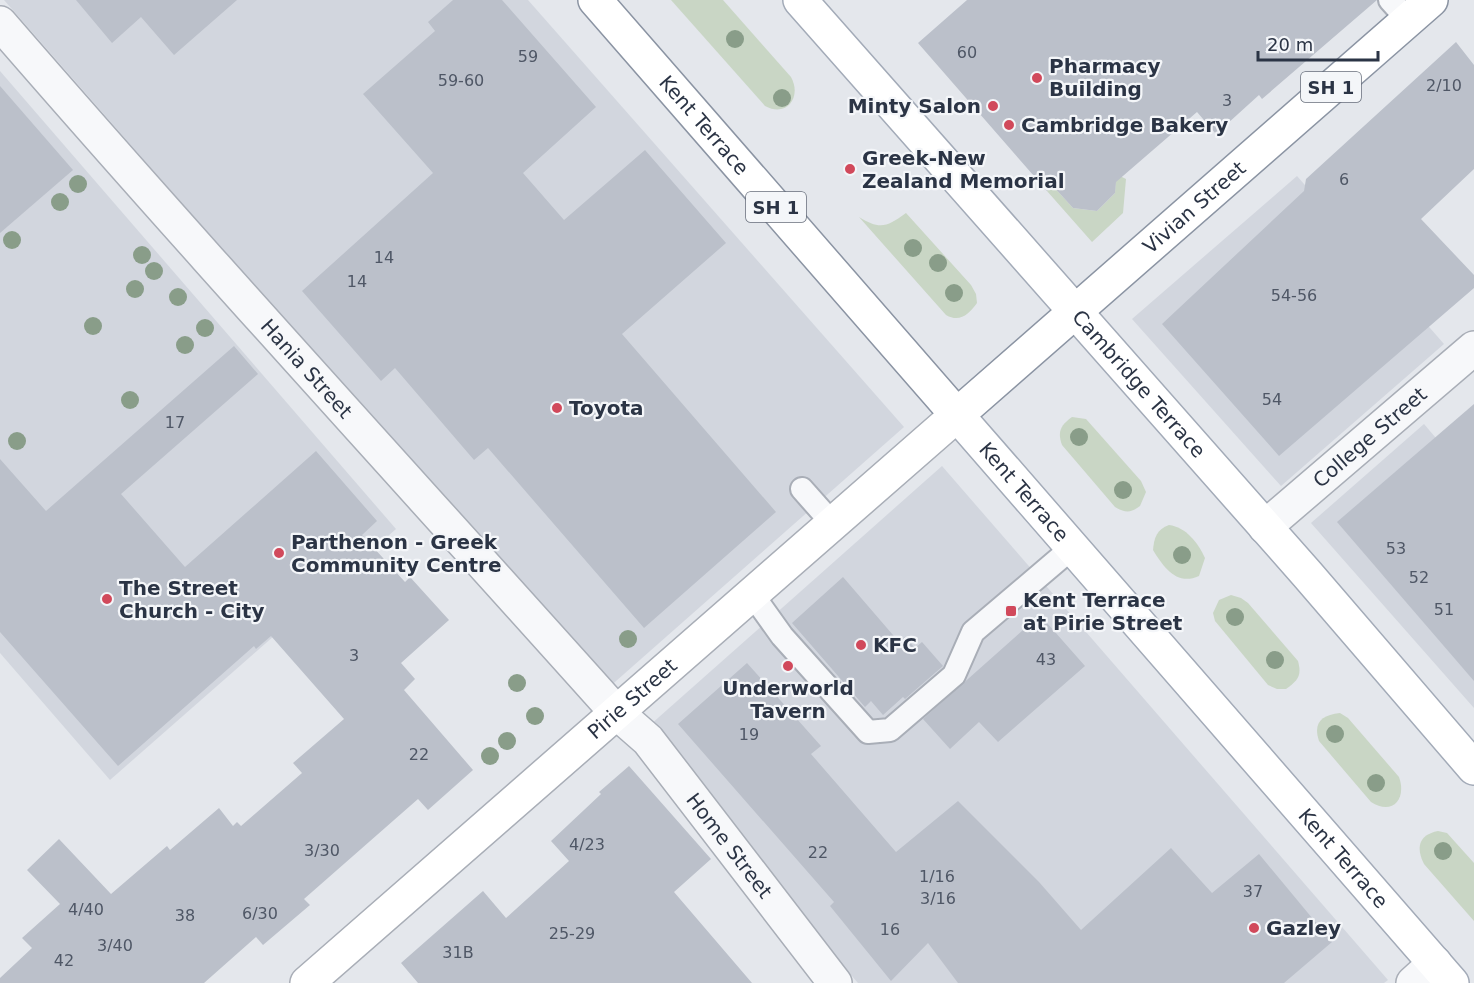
<svg xmlns="http://www.w3.org/2000/svg" width="1474" height="983" viewBox="0 0 1474 983" font-family="'DejaVu Sans',sans-serif">
<style>
.built{fill:#d2d6de}
.green{fill:#c9d6c5}
.building{fill:#bbc0ca}
.lines{fill:none;stroke-linecap:round;stroke-linejoin:round}
.lane-casing{stroke:#a9aeb7;stroke-width:26}
.street-casing{stroke:#a9aeb7;stroke-width:36}
.secondary-casing{stroke:#a9aeb7;stroke-width:36}
.primary-casing{stroke:#a3abb8;stroke-width:36}
.highway-casing{stroke:#8b94a3;stroke-width:36}
.lane{stroke:#f7f8fa;stroke-width:22}
.street{stroke:#f7f8fa;stroke-width:33}
.secondary{stroke:#fff;stroke-width:33}
.primary{stroke:#fff;stroke-width:33}
.highway{stroke:#fff;stroke-width:33}
.tree{fill:#899d89}
.poi-dot{fill:#d1495b;stroke:#f4f6f9;stroke-width:2}
.labels{text-anchor:middle;dominant-baseline:central;stroke-width:4.5;stroke-linejoin:round;paint-order:stroke}
.number-label{font-size:16px;fill:#4f5766}
.shield{fill:#f4f6f9;stroke:#676e7b;stroke-width:1.5}
.shield-label{font-size:18px;font-weight:bold;fill:#2b3445}
.poi-label{font-size:20px;font-weight:bold;fill:#2b3445;stroke:#f4f6f9;text-anchor:start}
.street-label{font-size:20px;fill:#2b3445;stroke:#f4f6f9}
</style>
<rect width="100%" height="100%" fill="#e4e7ec"/>
<g class="built">
<path d="M4 0H528L904 427 607 689Z"/>
<path d="M0 71 396 529 110 780 0 653Z"/>
<path d="M1297 176 1444 344 1281 486 1132 319Z"/>
<path d="M1424 424 1474 483V708L1311 523Z"/>
<path d="M942 466 1388 980 1384 983H858L641 733Z"/>
</g>
<g class="green">
<path d="M671 0H723L791 77C802 97 787 118 765 106Z"/>
<path d="M1116 174 1126 179 1123 213 1092 242 1047 191 1052 185 1073 208 1097 211 1115 193Z"/>
<path d="M906 213 971 285 976 294 977 303C969 314 960 323 946 315L859 217C880 230 887 227 906 213Z"/>
<path d="M1072 417 1086 419 1141 481 1146 492 1140 506C1131 513 1125 513 1115 507L1062 445C1057 431 1061 425 1072 417Z"/>
<path d="M1169 525C1186 527 1198 543 1205 558L1199 576C1177 586 1164 568 1153 550 1154 538 1157 529 1169 525Z"/>
<path d="M1231 595 1241 598 1248 603 1298 661C1302 676 1298 680 1286 689H1277L1268 685 1215 621 1213 613 1219 600Z"/>
<path d="M1340 713 1348 718 1399 777C1407 799 1392 816 1371 802L1319 741C1313 723 1321 715 1340 713Z"/>
<path d="M1438 831 1447 833 1474 863V921L1424 864C1416 848 1418 835 1438 831Z"/>
</g>
<g class="building">
<path d="M76 0H237L174 55 141 17 112 43Z"/>
<path d="M453 0H502L596 107 523 173 564 220 645 150 726 243 622 334 776 512 644 628 488 448 474 460 395 368 381 381 302 291 433 173 363 94 435 31 428 22Z"/>
<path d="M967 0H1377L1262 99 1259 95 1216 134 1197 112 1116 182 1115 193 1097 211 1073 208 1052 185 1047 191 918 43Z"/>
<path d="M1456 42 1474 65V169L1421 219 1474 275V288L1279 456 1162 324 1304 191 1306 179Z"/>
<path d="M0 86 73 170 0 233Z"/>
<path d="M234 346 258 374 121 494 185 567 316 451 377 521 362 535 405 582 410 577 449 620 401 663 415 679 404 690 473 770 428 810 418 799 304 899 310 905 263 945 256 937 204 983H0V978L32 948 22 938 60 904 27 870 59 839 111 894 167 846 170 850 219 808 233 826 237 822 241 826 302 773 293 763 344 719 271 636 256 649 254 646 118 766 0 632V459L46 511Z"/>
<path d="M1474 404V681L1337 522Z"/>
<path d="M843 577 899 642 905 637 915 648 922 642 943 666 905 699 903 697 883 715 871 701 865 707 792 623Z"/>
<path d="M1040 615 1085 666 998 742 979 722 950 749 923 719Z"/>
<path d="M747 663 821 746 811 754 896 852 958 801 1039 882 1081 930 1171 848 1212 893 1259 854 1332 942 1284 983H958L928 943 891 981 830 906 834 902 678 724Z"/>
<path d="M629 766 711 859 674 892 752 983H418L401 963 483 891 506 918 569 861 551 841 601 794 599 792Z"/>
</g>
<g class="lines">
<defs>
<g id="lane">
<path d="M1390 0 1408 20"/>
<path d="M802 489 833 524"/>
<path d="M752 594 782 636 868 732 890 730 954 675 973 632 1073 547"/>
</g>
<g id="street">
<path id="s1" d="M0 23C202 256 411 483 616 712L648 740 835 983"/>
<path id="s2" d="M1265 527 1474 348"/>
<path d="M1413 983 1435 963"/>
</g>
<g id="secondary">
<path id="s3" d="M307 983 957 415"/>
</g>
<g id="primary">
<path id="s4" d="M800 0 1307 574 1474 768"/>
<path id="s5" d="M957 415 1452 983"/>
</g>
<g id="highway">
<path id="s6" d="M595 0 957 415 1431 0"/>
</g>
</defs>
<use href="#lane" class="lane-casing"/>
<use href="#street" class="street-casing"/>
<use href="#secondary" class="secondary-casing"/>
<use href="#primary" class="primary-casing"/>
<use href="#highway" class="highway-casing"/>
<use href="#lane" class="lane"/>
<use href="#street" class="street"/>
<use href="#secondary" class="secondary"/>
<use href="#primary" class="primary"/>
<use href="#highway" class="highway"/>
</g>
<g class="tree">
<circle cx="735" cy="39" r="9"/>
<circle cx="782" cy="98" r="9"/>
<circle cx="78" cy="184" r="9"/>
<circle cx="60" cy="202" r="9"/>
<circle cx="12" cy="240" r="9"/>
<circle cx="913" cy="248" r="9"/>
<circle cx="142" cy="255" r="9"/>
<circle cx="938" cy="263" r="9"/>
<circle cx="154" cy="271" r="9"/>
<circle cx="135" cy="289" r="9"/>
<circle cx="954" cy="293" r="9"/>
<circle cx="178" cy="297" r="9"/>
<circle cx="93" cy="326" r="9"/>
<circle cx="205" cy="328" r="9"/>
<circle cx="185" cy="345" r="9"/>
<circle cx="130" cy="400" r="9"/>
<circle cx="1079" cy="437" r="9"/>
<circle cx="17" cy="441" r="9"/>
<circle cx="1123" cy="490" r="9"/>
<circle cx="1182" cy="555" r="9"/>
<circle cx="1235" cy="617" r="9"/>
<circle cx="628" cy="639" r="9"/>
<circle cx="1275" cy="660" r="9"/>
<circle cx="517" cy="683" r="9"/>
<circle cx="535" cy="716" r="9"/>
<circle cx="1335" cy="734" r="9"/>
<circle cx="507" cy="741" r="9"/>
<circle cx="490" cy="756" r="9"/>
<circle cx="1376" cy="783" r="9"/>
<circle cx="1443" cy="851" r="9"/>
</g>
<g class="poi-dot">
<circle cx="1037" cy="78" r="6"/>
<circle cx="993" cy="106" r="6"/>
<circle cx="1009" cy="125" r="6"/>
<circle cx="850" cy="169" r="6"/>
<circle cx="557" cy="408" r="6"/>
<circle cx="279" cy="553" r="6"/>
<circle cx="107" cy="599" r="6"/>
<rect x="1005" y="605" width="12" height="12" rx="3"/>
<circle cx="861" cy="645" r="6"/>
<circle cx="788" cy="666" r="6"/>
<circle cx="1254" cy="928" r="6"/>
</g>
<g class="labels">
<g class="number-label">
<text x="967" y="52">60</text>
<text x="528" y="56">59</text>
<text x="461" y="80">59-60</text>
<text x="1444" y="85">2/10</text>
<text x="1227" y="100">3</text>
<text x="1344" y="179">6</text>
<text x="384" y="257">14</text>
<text x="357" y="281">14</text>
<text x="1294" y="295">54-56</text>
<text x="1272" y="399">54</text>
<text x="175" y="422">17</text>
<text x="1396" y="548">53</text>
<text x="1419" y="577">52</text>
<text x="1444" y="609">51</text>
<text x="354" y="655">3</text>
<text x="1046" y="659">43</text>
<text x="749" y="734">19</text>
<text x="419" y="754">22</text>
<text x="587" y="844">4/23</text>
<text x="322" y="850">3/30</text>
<text x="818" y="852">22</text>
<text x="937" y="876">1/16</text>
<text x="1253" y="891">37</text>
<text x="938" y="898">3/16</text>
<text x="86" y="909">4/40</text>
<text x="260" y="913">6/30</text>
<text x="185" y="915">38</text>
<text x="890" y="929">16</text>
<text x="572" y="933">25-29</text>
<text x="115" y="945">3/40</text>
<text x="458" y="952">31B</text>
<text x="64" y="960">42</text>
</g>
<g class="shield">
<rect x="1301" y="72" width="60" height="30" rx="4.5"/>
<rect x="746" y="192" width="60" height="30" rx="4.5"/>
</g>
<g class="shield-label">
<text x="1331" y="87">SH 1</text>
<text x="776" y="207">SH 1</text>
</g>
<g class="poi-label">
<text x="1049" y="66">Pharmacy<tspan x="1049" dy="23">Building</tspan></text>
<text x="981" y="106" text-anchor="end">Minty Salon</text>
<text x="1021" y="125">Cambridge Bakery</text>
<text x="862" y="158">Greek-New<tspan x="862" dy="23">Zealand Memorial</tspan></text>
<text x="569" y="408">Toyota</text>
<text x="291" y="542">Parthenon - Greek<tspan x="291" dy="23">Community Centre</tspan></text>
<text x="119" y="588">The Street<tspan x="119" dy="23">Church - City</tspan></text>
<text x="1023" y="600">Kent Terrace<tspan x="1023" dy="23">at Pirie Street</tspan></text>
<text x="873" y="645">KFC</text>
<text x="788" y="688" text-anchor="middle">Underworld<tspan x="788" dy="23">Tavern</tspan></text>
<text x="1266" y="928">Gazley</text>
</g>
<g class="street-label">
<text stroke="none"><textPath href="#s6" startOffset="166">Kent Terrace</textPath></text>
<text stroke="none"><textPath href="#s6" startOffset="866">Vivian Street</textPath></text>
<text stroke="none"><textPath href="#s1" startOffset="462">Hania Street</textPath></text>
<text stroke="none"><textPath href="#s4" startOffset="512">Cambridge Terrace</textPath></text>
<text stroke="none"><textPath href="#s2" startOffset="138">College Street</textPath></text>
<text stroke="none"><textPath href="#s5" startOffset="102">Kent Terrace</textPath></text>
<text stroke="none"><textPath href="#s3" startOffset="432">Pirie Street</textPath></text>
<text stroke="none"><textPath href="#s1" startOffset="1100">Home Street</textPath></text>
<text stroke="none"><textPath href="#s5" startOffset="588">Kent Terrace</textPath></text>
</g>
</g>
<path d="M1258 51v9h120v-9" fill="none" stroke="#2b3445" stroke-width="3"/>
<text x="1267" y="51" font-size="18" fill="#2b3445" stroke="#f4f6f9" stroke-width="4.5" paint-order="stroke">20 m</text>
</svg>
